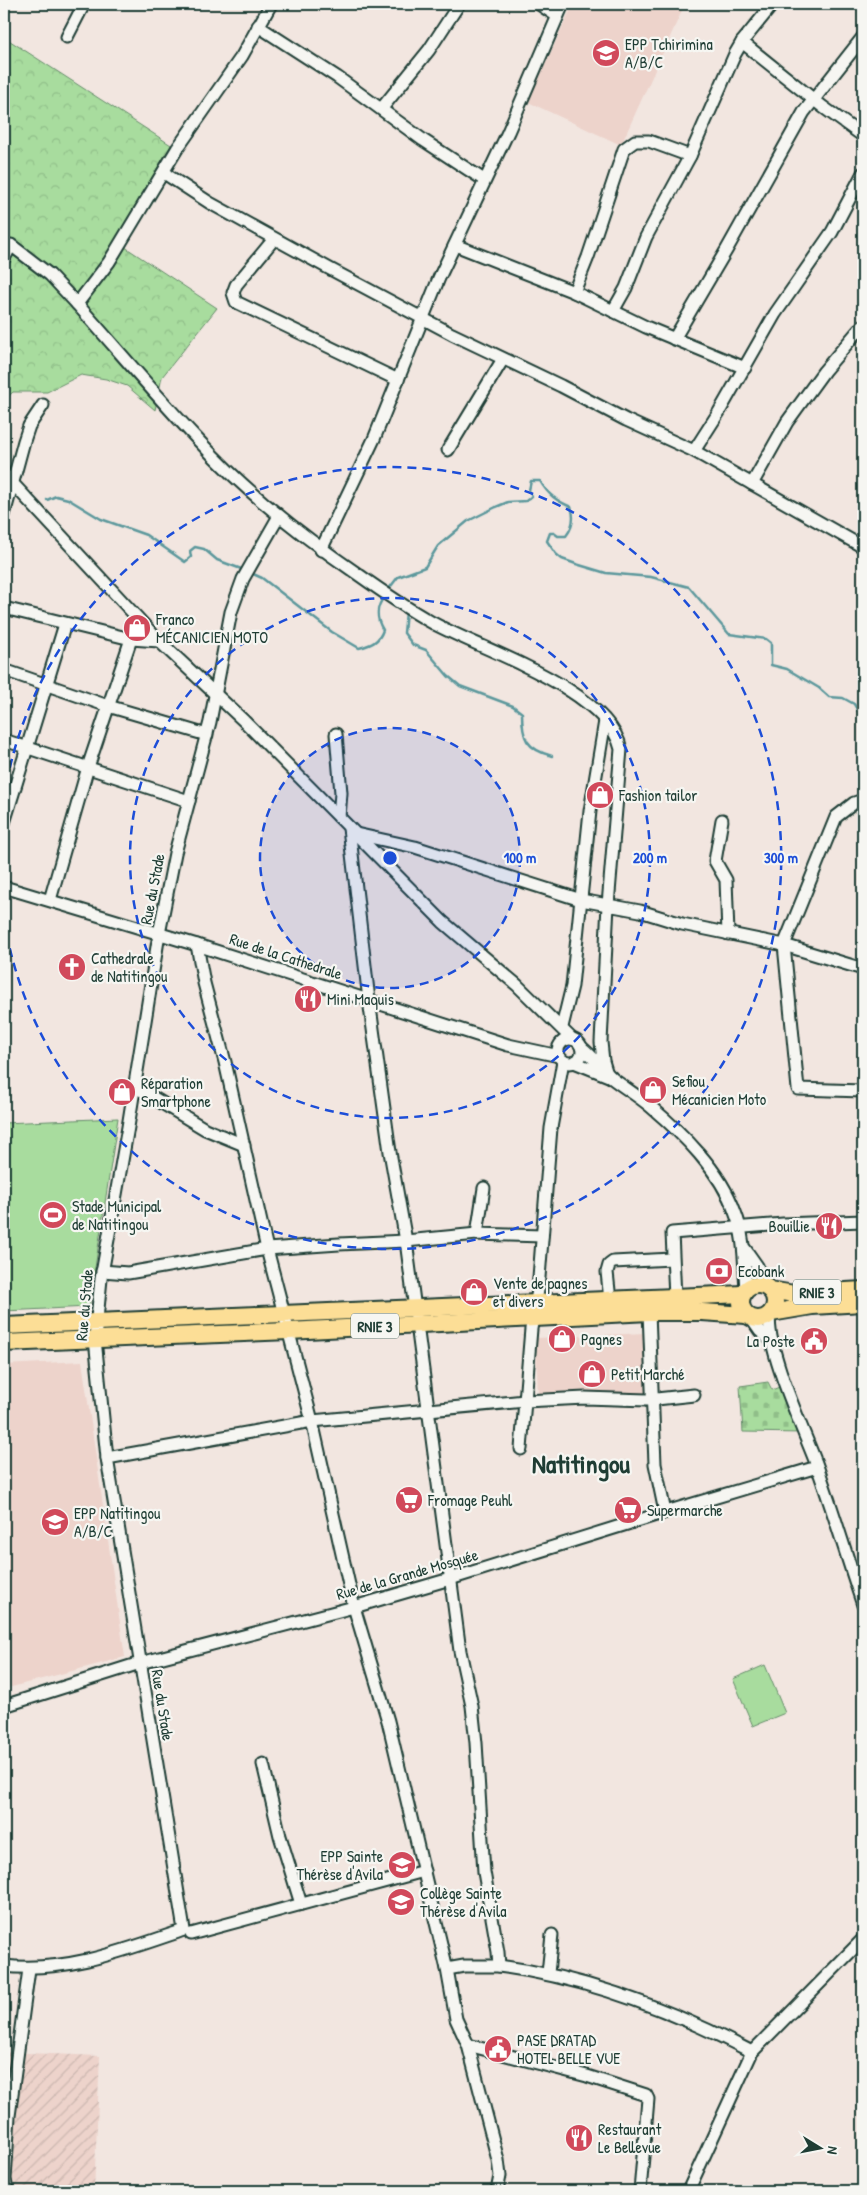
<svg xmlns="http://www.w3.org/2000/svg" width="867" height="2195" viewBox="0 0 867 2195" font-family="'Patrick Hand',sans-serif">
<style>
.built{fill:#edd3cb}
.industrial{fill:url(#industrial-furrows)}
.forest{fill:url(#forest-crowns);stroke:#648c69}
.cemetery{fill:url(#cemetery-stones);stroke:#648c69}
.pitch{fill:#a8dc9e;stroke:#648c69}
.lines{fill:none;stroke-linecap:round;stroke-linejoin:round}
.stream{stroke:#5c989c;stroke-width:2.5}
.minor-casing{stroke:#1f3d34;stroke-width:15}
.highway-casing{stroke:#1f3d34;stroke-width:20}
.minor{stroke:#f6f6f2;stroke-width:11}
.highway{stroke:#fcde96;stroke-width:16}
.ring{fill:none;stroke:#1d4ed8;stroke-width:2.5;stroke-dasharray:9 6}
.labels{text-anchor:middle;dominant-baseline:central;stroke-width:4.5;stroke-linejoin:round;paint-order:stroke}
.shield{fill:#f6f6f2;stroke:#60746d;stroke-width:1}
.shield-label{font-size:15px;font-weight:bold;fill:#1f3d34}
.poi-label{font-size:16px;fill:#1f3d34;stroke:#f6f6f2;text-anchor:start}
.street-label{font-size:16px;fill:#1f3d34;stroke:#f6f6f2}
.town-label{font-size:26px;font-weight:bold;fill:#1f3d34;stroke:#f6f6f2}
.centre{fill:#1d4ed8;stroke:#f6f6f2;stroke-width:2.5}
.ring-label{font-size:15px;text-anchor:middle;font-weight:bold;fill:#1d4ed8;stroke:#f6f6f2;stroke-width:4.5;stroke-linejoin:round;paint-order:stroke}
</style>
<defs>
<pattern id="industrial-furrows" width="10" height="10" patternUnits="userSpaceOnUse" patternTransform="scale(1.25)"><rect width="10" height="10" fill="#edd3cb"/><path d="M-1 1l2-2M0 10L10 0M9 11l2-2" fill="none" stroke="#cbb6af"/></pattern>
<pattern id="forest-crowns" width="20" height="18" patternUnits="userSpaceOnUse" patternTransform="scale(1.25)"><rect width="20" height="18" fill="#a8dc9e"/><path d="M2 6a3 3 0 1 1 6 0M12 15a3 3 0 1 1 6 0" fill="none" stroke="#90be89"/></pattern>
<pattern id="cemetery-stones" width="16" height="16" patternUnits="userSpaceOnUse" patternTransform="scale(1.25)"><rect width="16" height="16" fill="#a8dc9e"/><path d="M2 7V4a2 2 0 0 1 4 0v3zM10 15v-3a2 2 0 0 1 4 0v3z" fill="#90be89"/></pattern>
</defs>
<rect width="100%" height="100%" fill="#f2e6e0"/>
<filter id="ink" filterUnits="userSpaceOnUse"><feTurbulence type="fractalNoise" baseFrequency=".02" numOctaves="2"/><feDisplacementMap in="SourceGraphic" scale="10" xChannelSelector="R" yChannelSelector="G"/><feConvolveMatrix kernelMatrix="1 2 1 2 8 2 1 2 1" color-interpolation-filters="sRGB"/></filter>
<g filter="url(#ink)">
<g class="built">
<path d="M573 4H685L621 145 528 102Z"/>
<path d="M645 1333 647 1399 606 1395V1391L538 1398 536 1338Z"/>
<path d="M82 1361 125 1657 4 1689V1365Z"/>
</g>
<path class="industrial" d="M4 2052 100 2056 94 2191H4Z"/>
<path class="forest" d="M4 37 171 145 116 238 125 247 217 308 162 377 155 410 127 386 106 379 81 375 47 392H13L4 400Z"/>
<path class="cemetery" d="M768 1382 772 1390 784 1385 802 1433 743 1432 740 1386Z"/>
<g class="pitch">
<path d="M118 1118 89 1307 4 1311V1123Z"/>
<path d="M765 1665 785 1713 753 1726 733 1679Z"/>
</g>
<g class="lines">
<g class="stream">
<path d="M47 500 56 496 68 499 101 519 146 535 185 562 191 557 190 551 195 547 204 549 217 560 244 570"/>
<path d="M251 573 262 578 332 632 359 648C371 645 379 642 383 630 376 619 376 607 384 597"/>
<path d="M388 590 398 577 425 567 438 546 468 521 496 507 508 502 526 501 532 496 529 490 531 481H540C548 495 557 501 571 507 575 518 573 527 566 536H558L554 533H550L547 541 556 554 562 559 576 564 606 573 651 577 689 587 729 634 766 639 771 643V665L787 669 819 688 829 697 843 698 854 704 861 716 863 741"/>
<path d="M406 611 404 633 413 645 426 650 448 676 460 686 513 706 522 713C522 738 526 749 552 756"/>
</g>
<defs>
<g id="minor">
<path d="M271 4 242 56 177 149 109 262 77 304C118 350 157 397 200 442 247 493 302 536 359 575 383 592 406 608 431 622 481 650 607 688 621 749L608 905 601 1042 603 1061 606 1071"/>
<path d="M539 4 557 16"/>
<path d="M258 26 337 77 423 140 484 180"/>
<path d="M67 37 84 4"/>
<path d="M742 42 823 107 863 136"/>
<path d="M382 108 429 50 459 4"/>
<path d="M164 173 210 203 330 269 452 334 561 386 626 420 694 451 863 547"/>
<path d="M274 239 236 285 233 293 236 302 398 380"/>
<path d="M455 245 574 292 646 327 745 368"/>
<path d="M4 259 11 245 50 275 77 304"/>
<path d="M574 292 588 257 624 149 635 141H649L690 156"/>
<path d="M613 311 626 288 646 237 690 156 735 54 742 42 773 4"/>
<path d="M674 339 727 249 804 112 863 37"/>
<path d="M448 450 503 359"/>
<path d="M694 451 719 412 775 314 832 232 863 173"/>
<path d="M4 474 159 641 244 721 443 922 517 985 572 1039"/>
<path d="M752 484 787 422 824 371 863 325"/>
<path d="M4 515 24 441 29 426 43 405"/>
<path d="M321 550 374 439 439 278 508 132 563 4"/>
<path d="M4 608 131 639 159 641"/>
<path d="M4 670 108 706 207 735"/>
<path d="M336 734 341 793 339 817"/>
<path d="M4 740 189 801"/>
<path d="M863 800 854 803 836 817 784 945 798 1089 863 1091"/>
<path d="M722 820 715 861 726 880 728 934"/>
<path d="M4 823 65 624"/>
<path d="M349 828 369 1000 390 1152 406 1241 460 1651 472 1706 476 1743 484 1872 498 1952 499 1966H464L447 1969"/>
<path d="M356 834 415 847 581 900 640 911 682 924 784 945 863 969"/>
<path d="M4 887 197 945 508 1045 559 1056"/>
<path d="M50 900 88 767 131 639"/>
<path d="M197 945 204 983 225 1062 267 1249 312 1421 354 1607 388 1721 447 1969 456 2019 468 2045 498 2160 500 2176 497 2191"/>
<path d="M562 1027 572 986 590 811 605 721"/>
<circle cx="570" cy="1051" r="12"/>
<path d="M581 1047C593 1056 602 1069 613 1079 625 1088 638 1096 650 1106 683 1134 720 1170 735 1212 745 1237 744 1263 746 1290"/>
<path d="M574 1062 611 1077"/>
<path d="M134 1086 205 1129 244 1145"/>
<path d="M477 1234 484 1188"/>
<path d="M745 1249 757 1266 767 1287"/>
<path d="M102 1271 128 1273 267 1249 339 1244 406 1241 477 1234 542 1236"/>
<path d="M675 1297 672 1233 783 1224 863 1221"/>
<path d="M610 1300 607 1272 609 1265 613 1262 672 1259"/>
<path d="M649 1312 655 1464 665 1512"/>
<path d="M770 1314C764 1345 804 1431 816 1463 833 1510 847 1558 863 1605"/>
<path d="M751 1318 760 1331 772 1341"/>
<path d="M521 1449 531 1329 538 1290 551 1128 563 1061"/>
<path d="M107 1458 312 1421 525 1401 585 1398 647 1400 694 1395"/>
<path d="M4 1706 140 1663 354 1607 450 1579 656 1515 817 1467"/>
<path d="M263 1764 280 1836 301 1904"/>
<path d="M191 1934 424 1871"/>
<path d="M4 1966C67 1973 125 1950 184 1930L107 1458 95 1339 101 1279 128 1127 159 934 175 853 210 722 231 612 243 579 279 516"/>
<path d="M499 1966C589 1978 672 2010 752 2052"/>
<path d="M548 1973 552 1935"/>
<path d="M468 2045 587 2076 646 2095 648 2099 640 2191"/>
<path d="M7 2191 5 2179 9 2116 29 1969"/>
<path d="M688 2191 752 2052 863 1939"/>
</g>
<g id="highway">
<circle cx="758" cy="1302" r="17"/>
<path d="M770 1290 794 1294 863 1290"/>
<path d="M771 1313 812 1306 863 1303"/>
<path d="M4 1326 743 1294"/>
<path d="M4 1343 289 1331 649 1312H702L746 1315"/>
</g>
</defs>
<use href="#minor" class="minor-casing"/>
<use href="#highway" class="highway-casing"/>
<use href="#minor" class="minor"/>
<use href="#highway" class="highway"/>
</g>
</g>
<circle cx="390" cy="858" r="130" fill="#1d4ed8" fill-opacity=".12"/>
<g class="ring">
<circle cx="390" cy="858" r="130"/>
<circle cx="390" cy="858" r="260"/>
<path d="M4 797A391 391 0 1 1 4 919"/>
</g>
<defs>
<symbol id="school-disc" viewBox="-11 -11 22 22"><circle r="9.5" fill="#d1495b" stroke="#f6f6f2"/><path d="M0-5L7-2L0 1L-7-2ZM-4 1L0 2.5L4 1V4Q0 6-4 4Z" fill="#fff"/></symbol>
<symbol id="shop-disc" viewBox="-11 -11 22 22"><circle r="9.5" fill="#d1495b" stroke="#f6f6f2"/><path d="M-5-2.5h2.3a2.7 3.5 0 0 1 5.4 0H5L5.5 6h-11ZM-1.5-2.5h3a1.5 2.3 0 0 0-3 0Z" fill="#fff"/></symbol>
<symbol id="church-disc" viewBox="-11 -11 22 22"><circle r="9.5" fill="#d1495b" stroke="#f6f6f2"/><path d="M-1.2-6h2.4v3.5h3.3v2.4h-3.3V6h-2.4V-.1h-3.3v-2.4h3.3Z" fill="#fff"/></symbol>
<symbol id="restaurant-disc" viewBox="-11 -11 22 22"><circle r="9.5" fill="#d1495b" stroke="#f6f6f2"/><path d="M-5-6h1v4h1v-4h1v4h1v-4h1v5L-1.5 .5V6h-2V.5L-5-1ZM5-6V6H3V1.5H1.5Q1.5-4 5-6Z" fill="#fff"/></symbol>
<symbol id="stadium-disc" viewBox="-11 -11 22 22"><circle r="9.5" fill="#d1495b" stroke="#f6f6f2"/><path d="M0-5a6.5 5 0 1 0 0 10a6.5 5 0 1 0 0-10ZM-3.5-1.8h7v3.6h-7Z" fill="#fff"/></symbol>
<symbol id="bank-disc" viewBox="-11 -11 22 22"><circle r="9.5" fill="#d1495b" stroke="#f6f6f2"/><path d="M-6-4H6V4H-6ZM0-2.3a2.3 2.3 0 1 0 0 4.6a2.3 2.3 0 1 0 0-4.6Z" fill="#fff"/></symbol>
<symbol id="civic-disc" viewBox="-11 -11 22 22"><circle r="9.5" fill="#d1495b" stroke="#f6f6f2"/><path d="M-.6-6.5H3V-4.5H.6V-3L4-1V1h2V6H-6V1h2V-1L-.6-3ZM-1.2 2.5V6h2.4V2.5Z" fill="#fff"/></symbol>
<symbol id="supermarket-disc" viewBox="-11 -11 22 22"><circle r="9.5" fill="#d1495b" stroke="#f6f6f2"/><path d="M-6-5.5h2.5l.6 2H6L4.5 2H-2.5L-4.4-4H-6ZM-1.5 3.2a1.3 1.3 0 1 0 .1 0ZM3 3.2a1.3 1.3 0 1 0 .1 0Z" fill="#fff"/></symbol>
</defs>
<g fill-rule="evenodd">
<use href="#school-disc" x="590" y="37" width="32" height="32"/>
<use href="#shop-disc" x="121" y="612" width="32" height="32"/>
<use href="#shop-disc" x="584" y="779" width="32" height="32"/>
<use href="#church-disc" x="56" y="951" width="32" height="32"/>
<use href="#restaurant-disc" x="292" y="983" width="32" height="32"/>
<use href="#shop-disc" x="637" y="1074" width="32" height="32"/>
<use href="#shop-disc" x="106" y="1076" width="32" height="32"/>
<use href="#stadium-disc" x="37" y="1199" width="32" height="32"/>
<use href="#restaurant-disc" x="813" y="1210" width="32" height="32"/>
<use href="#bank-disc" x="703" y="1255" width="32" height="32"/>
<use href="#shop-disc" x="458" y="1276" width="32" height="32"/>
<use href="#shop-disc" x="546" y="1323" width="32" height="32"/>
<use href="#civic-disc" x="798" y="1325" width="32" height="32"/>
<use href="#shop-disc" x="576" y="1358" width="32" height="32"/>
<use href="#supermarket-disc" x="393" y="1484" width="32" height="32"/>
<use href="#supermarket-disc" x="612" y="1494" width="32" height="32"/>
<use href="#school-disc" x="39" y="1506" width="32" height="32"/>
<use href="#school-disc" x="386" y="1849" width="32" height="32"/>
<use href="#school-disc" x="385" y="1886" width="32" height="32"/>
<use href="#civic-disc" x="482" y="2033" width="32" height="32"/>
<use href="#restaurant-disc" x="563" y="2122" width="32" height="32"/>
</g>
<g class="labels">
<g class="shield">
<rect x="793" y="1279.5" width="48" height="25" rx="4"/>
<rect x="351" y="1313.5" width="48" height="25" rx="4"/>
</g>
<g class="shield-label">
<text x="817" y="1292">RNIE 3</text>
<text x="375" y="1326">RNIE 3</text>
</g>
<g class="poi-label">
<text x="625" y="44">EPP Tchirimina<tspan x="625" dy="18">A/B/C</tspan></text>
<text x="156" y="619">Franco<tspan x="156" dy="18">MÉCANICIEN MOTO</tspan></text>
<text x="619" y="795">Fashion tailor</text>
<text x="91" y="958">Cathedrale<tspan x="91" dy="18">de Natitingou</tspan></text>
<text x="327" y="999">Mini Maquis</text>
<text x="672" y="1081">Sefiou<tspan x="672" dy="18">Mécanicien Moto</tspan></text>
<text x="141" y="1083">Réparation<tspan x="141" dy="18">Smartphone</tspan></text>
<text x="72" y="1206">Stade Municipal<tspan x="72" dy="18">de Natitingou</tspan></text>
<text x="810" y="1226" text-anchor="end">Bouillie</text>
<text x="738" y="1271">Ecobank</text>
<text x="493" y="1283">Vente de pagnes<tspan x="493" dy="18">et divers</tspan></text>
<text x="581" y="1339">Pagnes</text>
<text x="795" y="1341" text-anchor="end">La Poste</text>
<text x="611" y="1374">Petit Marché</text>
<text x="428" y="1500">Fromage Peuhl</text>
<text x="647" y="1510">Supermarche</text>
<text x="74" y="1513">EPP Natitingou<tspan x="74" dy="18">A/B/C</tspan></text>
<text x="383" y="1856" text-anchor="end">EPP Sainte<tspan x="383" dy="18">Thérèse d'Avila</tspan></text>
<text x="420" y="1893">Collège Sainte<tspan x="420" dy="18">Thérèse d'Avila</tspan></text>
<text x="517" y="2040">PASE DRATAD<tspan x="517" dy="18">HOTEL BELLE VUE</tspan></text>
<text x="598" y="2129">Restaurant<tspan x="598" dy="18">Le Bellevue</tspan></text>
</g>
<g class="street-label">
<text transform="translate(152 889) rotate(-79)">Rue du Stade</text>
<text transform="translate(286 956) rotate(18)">Rue de la Cathedrale</text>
<text transform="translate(84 1305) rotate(-85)">Rue du Stade</text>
<text transform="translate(407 1574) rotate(-16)">Rue de la Grande Mosquée</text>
<text transform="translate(163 1705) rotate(81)">Rue du Stade</text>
</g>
<g class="town-label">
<text x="581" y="1463">Natitingou</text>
</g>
</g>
<circle cx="390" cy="858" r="8" class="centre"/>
<g class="ring-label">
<text x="520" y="863">100 m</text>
<text x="650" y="863">200 m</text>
<text x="781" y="863">300 m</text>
</g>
<rect width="867" height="2195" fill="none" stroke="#f6f6f2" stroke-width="20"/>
<rect x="10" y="10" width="847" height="2175" fill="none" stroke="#1f3d34" stroke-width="2" filter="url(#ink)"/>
<g transform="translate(820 2148) rotate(100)" stroke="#f6f6f2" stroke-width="4" paint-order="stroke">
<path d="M0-4L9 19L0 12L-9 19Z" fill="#1f3d34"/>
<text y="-8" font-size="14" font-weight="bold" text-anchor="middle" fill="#1f3d34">N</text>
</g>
</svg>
